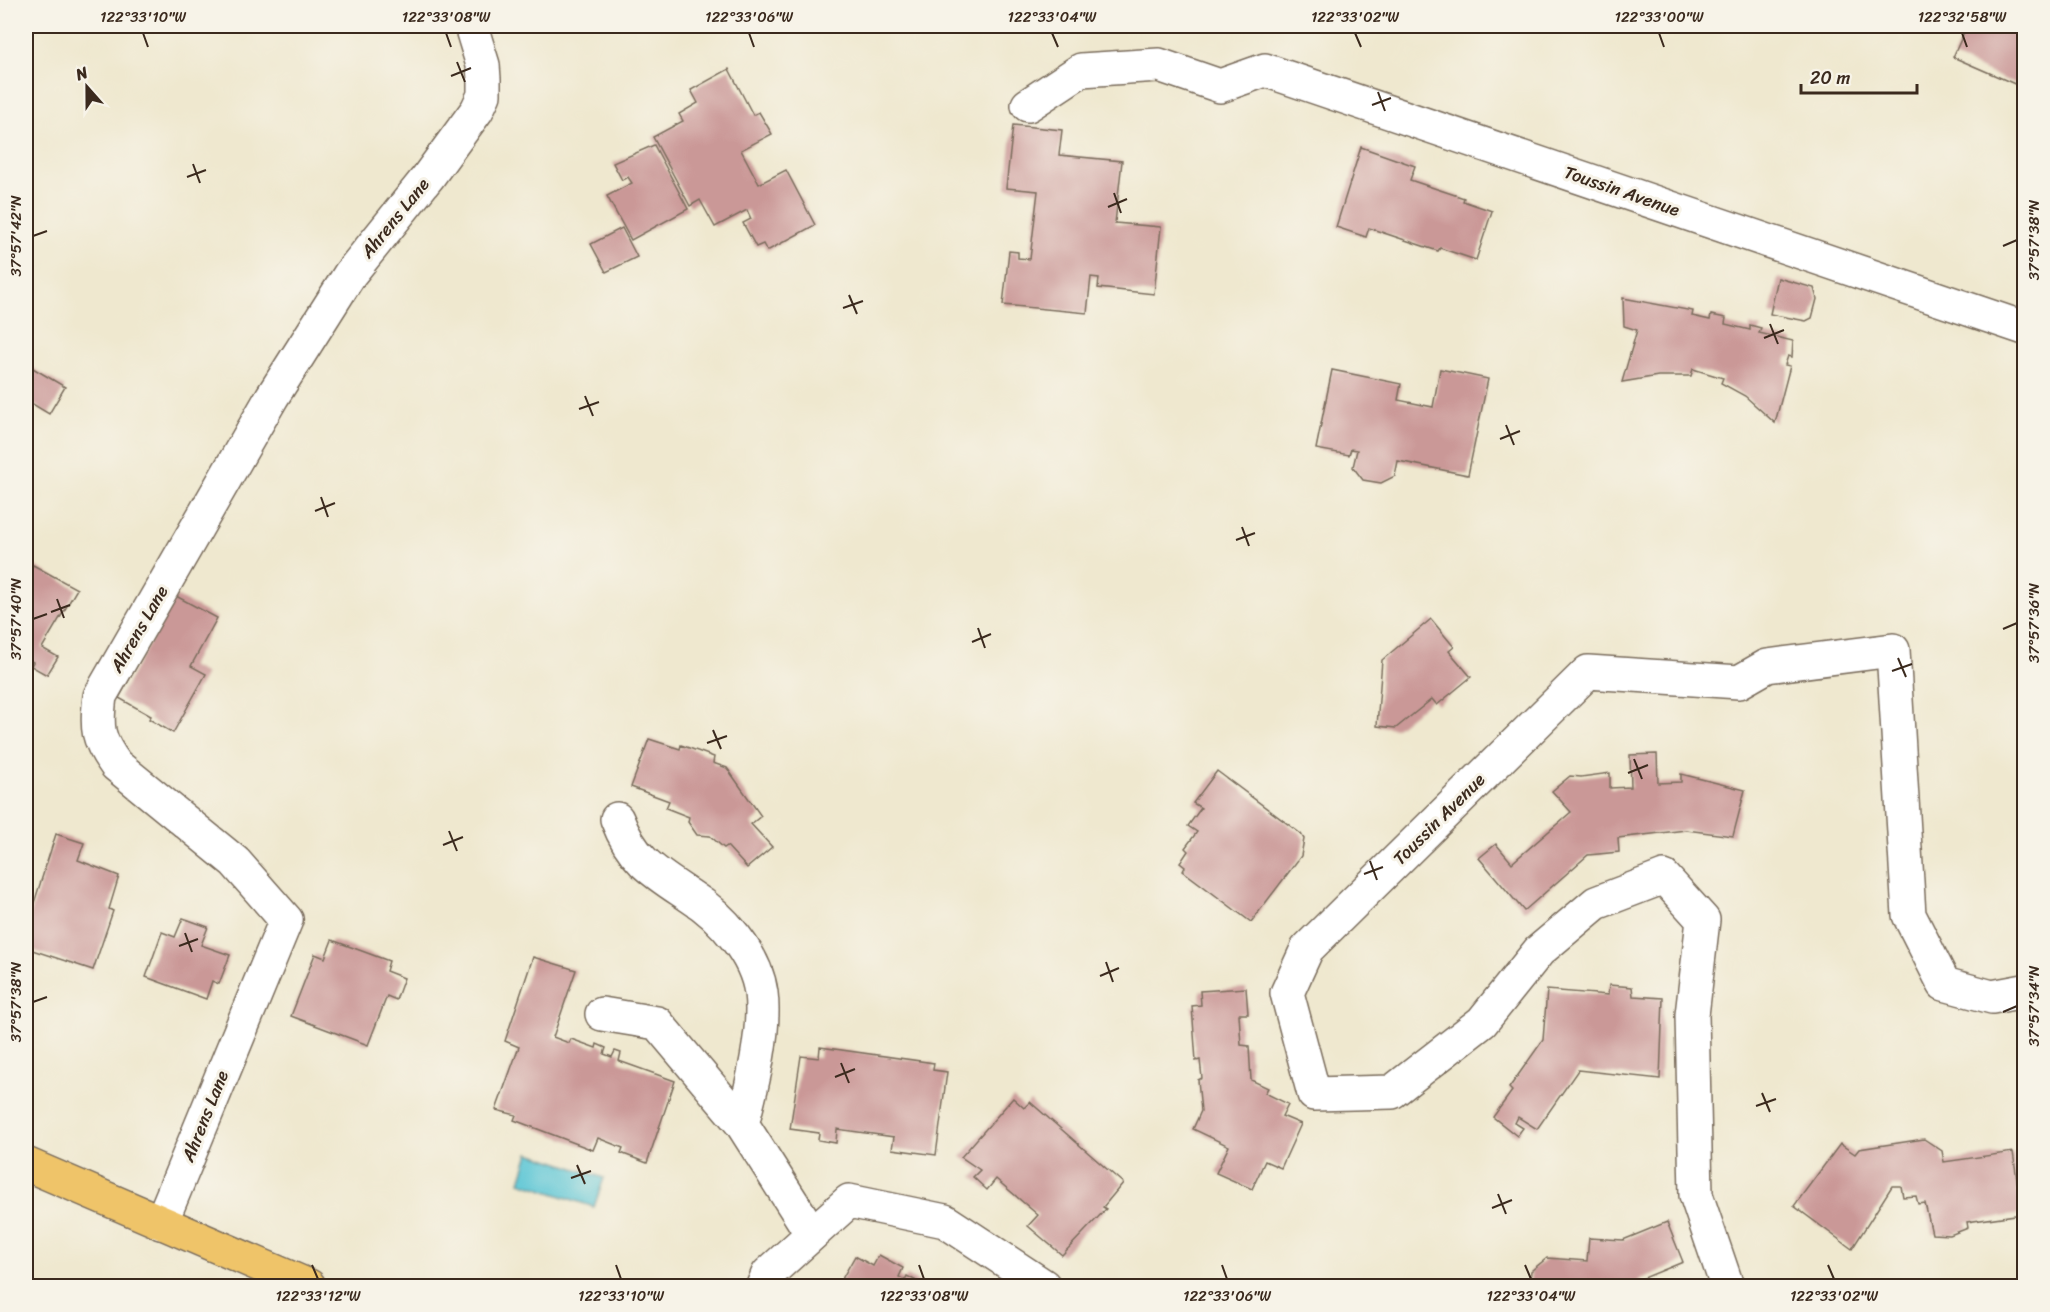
<svg xmlns="http://www.w3.org/2000/svg" width="2050" height="1312" viewBox="0 0 2050 1312" font-family="Sriracha,sans-serif">
<style>
.water{fill:#5bc6d5;stroke:#4b787a;stroke-width:1.5}
.building{fill:#ca9897}
.lines{fill:none;stroke-linecap:round;stroke-linejoin:round}
.minor-casing{stroke:#7a6c5c;stroke-width:36}
.major-casing{stroke:#7a6c5c;stroke-width:36}
.minor{stroke:#fff;stroke-width:33}
.major{stroke:#efc469;stroke-width:33}
.ticks{fill:none;stroke:#3b2a1e;stroke-width:2}
.labels{text-anchor:middle;dominant-baseline:central;stroke-width:6;stroke-linejoin:round;paint-order:stroke}
.street-label{font-size:18px;fill:#3b2a1e;stroke:#f7f3e8}
.neatline{fill:none;stroke:#3b2a1e;stroke-width:2}
.ticks-label{font-size:15px;text-anchor:middle;fill:#3b2a1e}
</style>
<rect width="100%" height="100%" fill="#f7f3e8"/>
<filter id="ink" filterUnits="userSpaceOnUse"><feTurbulence type="fractalNoise" baseFrequency=".0167" numOctaves="2"/><feDisplacementMap in="SourceGraphic" scale="12" xChannelSelector="R" yChannelSelector="G"/><feConvolveMatrix kernelMatrix="1 2 1 2 8 2 1 2 1" color-interpolation-filters="sRGB"/></filter>
<filter id="wash" filterUnits="userSpaceOnUse"><feTurbulence type="fractalNoise" baseFrequency=".008" numOctaves="4" result="noise"/><feDisplacementMap in="SourceGraphic" scale="24" xChannelSelector="R" yChannelSelector="G"/><feGaussianBlur stdDeviation="1.35" result="paint"/><feColorMatrix in="noise" values="0 0 0 0 0 0 0 0 0 0 0 0 0 0 0 0 0 1.4 0 .05"/><feComposite in="paint" operator="in"/></filter>
<g filter="url(#wash)">
<rect width="100%" height="100%" fill="#efe8cf"/>
<path class="water" d="M529 1153 604 1178 594 1207 520 1182Z"/>
<g id="blocks">
<g class="building">
<path d="M1967 26H2024V88L1953 57Z"/>
<path d="M729 69 753 115 759 112 772 134 741 150 759 184 786 170 815 225 767 251 763 244 756 247 743 223 751 219 747 210 715 227 700 200 690 206 653 137 683 121 679 114 698 103 691 90Z"/>
<path d="M1013 125 1062 130 1059 155 1122 161 1115 223 1161 227 1154 294 1098 288 1099 278 1091 277 1087 313 1003 305 1009 251 1018 252V258L1030 259 1038 191 1006 188Z"/>
<path d="M654 145 688 209 631 240 607 196 632 183 628 177 622 180 613 163Z"/>
<path d="M1361 147 1415 166 1410 180 1464 198 1463 201 1492 211 1476 260 1440 248 1438 251 1369 228 1366 237 1336 227Z"/>
<path d="M622 228 637 257 606 272 591 244Z"/>
<path d="M1778 278 1814 288 1817 299 1812 318 1806 321 1770 314Z"/>
<path d="M1623 298 1693 311 1692 316 1710 320 1711 315 1726 318 1725 324 1750 330V325L1761 328 1759 333 1793 341 1792 357 1788 356 1785 365 1790 366 1775 423 1745 396 1721 383 1723 378 1693 369 1691 376H1658L1622 382 1637 330 1624 326Z"/>
<path d="M26 364 65 387 49 414 26 400Z"/>
<path d="M1440 369 1488 379 1468 475 1398 461 1395 476 1381 483 1363 480 1353 467 1357 450 1351 449 1349 455 1316 449 1332 370 1401 384 1398 400 1433 407Z"/>
<path d="M33 565 77 589 42 648 58 657 47 675 31 666 33 662 26 658V578Z"/>
<path d="M176 596 217 618 191 666 206 674 173 733 149 719 151 716 119 698Z"/>
<path d="M1431 619 1454 647 1449 651 1471 677 1437 705 1432 699 1396 728 1377 726 1382 660Z"/>
<path d="M649 739 680 749 681 745 714 757 713 763 727 768 761 816 751 824 772 847 747 868 727 846 724 848 710 836 697 835 688 822 689 817 666 808 669 801 631 787Z"/>
<path d="M1657 754 1658 783 1681 782V774L1745 790 1733 836 1686 830 1618 838 1619 852 1588 855 1524 911 1479 858 1496 844 1512 863 1571 812 1552 791 1570 776 1581 777 1610 773V788L1631 787 1630 755Z"/>
<path d="M1217 771 1301 834 1304 839 1301 856 1251 922 1183 871 1185 867 1180 863 1188 851 1185 848 1197 832 1188 826 1201 808 1193 803Z"/>
<path d="M56 834 84 843 78 860 119 876 109 909 113 911 93 970 26 948V928Z"/>
<path d="M183 918 208 927 201 945 230 955 219 984 212 981 206 999 146 977 162 932 175 937Z"/>
<path d="M332 940 389 961 386 971 404 978 396 1000 387 996 368 1045 291 1016 315 954 325 958Z"/>
<path d="M533 957 576 970 553 1037 569 1043 571 1039 596 1048 597 1044 606 1048 604 1054 612 1057 615 1051 621 1053 619 1061 675 1081 647 1163 621 1153 623 1148 598 1138 593 1150 514 1120 516 1115 496 1110 519 1047 505 1041Z"/>
<path d="M1609 985 1632 987 1633 996 1663 998 1660 1079 1578 1070 1537 1129 1518 1117 1515 1123 1523 1128 1517 1136 1493 1117 1512 1091 1509 1088 1543 1040 1547 990 1608 995Z"/>
<path d="M1246 988 1248 1014H1239L1241 1045 1249 1046 1251 1080 1268 1088 1265 1093 1288 1104 1282 1116 1301 1124 1281 1168 1265 1161 1252 1189 1216 1173 1229 1146 1193 1129 1201 1111 1198 1080 1202 1078 1200 1060 1196 1061 1192 1006 1201 1005 1200 991Z"/>
<path d="M820 1047 934 1063 933 1070 947 1072 936 1155 892 1149 894 1137 837 1129 836 1143 818 1140 819 1133 790 1129 801 1056 819 1058Z"/>
<path d="M1013 1098 1024 1108 1030 1102 1123 1183 1103 1207 1106 1209 1062 1255 1028 1226 1038 1215 996 1179 987 1190 973 1177 980 1170 961 1157Z"/>
<path d="M1924 1139 1942 1151 1944 1162 2013 1152 2022 1214 1967 1222 1968 1228 1950 1235 1932 1234 1925 1203 1918 1204 1916 1196 1903 1197 1901 1186H1892L1852 1249 1794 1206 1840 1144 1855 1154 1859 1149Z"/>
<path d="M1667 1222 1683 1262 1639 1280 1638 1286H1529L1531 1271 1547 1258 1587 1261 1589 1238 1623 1240Z"/>
<path d="M879 1255 903 1268 899 1277 905 1280 907 1276 926 1286H838L855 1256 873 1266Z"/>
</g>
</g>
</g>
<g filter="url(#ink)">
<use href="#blocks" fill-opacity="0" stroke="#7a6c5c" stroke-width="1.5"/>
<g class="lines">
<defs>
<g id="minor">
<path d="M1028 105 1081 70 1159 65 1220 86 1265 70 2024 328"/>
<path d="M617 819C633 861 654 872 690 896 722 916 756 955 761 993 766 1031 752 1087 742 1124L812 1234"/>
<path d="M602 1014 657 1023 742 1124"/>
<path d="M161 1223 286 920 235 862 116 765C97 739 96 728 100 696L272 397 350 274 428 177 477 110 484 95V79L483 65 471 26"/>
<path d="M763 1286 768 1274 849 1201 945 1221 1044 1286"/>
<path d="M1727 1286 1696 1195 1692 1015 1703 920 1664 877 1596 903 1539 951 1482 1022 1392 1092 1314 1094 1287 993 1307 949 1588 672 1739 682 1767 666 1893 650 1909 915 1944 984 1992 997 2024 991"/>
</g>
<path id="major" d="M26 1164 309 1286"/>
</defs>
<use href="#minor" class="minor-casing"/>
<use href="#major" class="major-casing"/>
<use href="#minor" class="minor"/>
<use href="#major" class="major"/>
</g>
</g>
<path class="ticks" d="M143 33 148 47M446 33 451 47M749 33 754 47M1052 33 1058 47M1355 33 1361 47M1659 33 1664 47M1962 33 1967 47M457 62 465 82M451 76 471 68M1378 92 1385 111M1372 105 1391 98M193 164 200 183M187 177 206 170M1114 193 1121 213M1108 207 1127 199M33 236 47 231M2003 246 2017 240M849 295 857 314M843 308 863 301M1770 324 1778 344M1764 338 1784 330M585 396 593 416M579 409 599 402M1506 425 1514 445M1500 439 1520 431M321 497 328 517M315 511 335 503M1242 527 1249 546M1236 540 1255 533M57 599 64 618M51 612 70 605M33 619 47 614M978 628 985 648M2003 629 2017 623M972 642 991 634M1898 658 1906 677M1892 671 1912 664M713 730 721 749M707 743 727 736M1634 759 1642 779M1628 773 1648 765M449 831 457 851M443 845 463 837M1370 861 1377 880M1364 874 1383 867M185 933 192 952M179 946 198 939M1106 962 1113 982M1100 976 1119 968M33 1002 47 997M2003 1012 2017 1006M841 1063 849 1083M835 1077 855 1069M1762 1093 1770 1112M1756 1106 1776 1099M577 1165 585 1184M571 1178 591 1171M1498 1194 1506 1214M1492 1208 1512 1200M312 1265 318 1279M616 1265 621 1279M919 1265 924 1279M1222 1265 1227 1279M1525 1265 1531 1279M1828 1265 1834 1279"/>
<g class="labels">
<g class="street-label">
<text transform="translate(1622 191) rotate(19)">Toussin Avenue</text>
<text transform="translate(395 218) rotate(-51)">Ahrens Lane</text>
<text transform="translate(139 629) rotate(-60)">Ahrens Lane</text>
<text transform="translate(1439 819) rotate(-45)">Toussin Avenue</text>
<text transform="translate(205 1116) rotate(-68)">Ahrens Lane</text>
</g>
</g>
<rect width="2050" height="1312" fill="none" stroke="#f7f3e8" stroke-width="66"/>
<g transform="translate(87 87) rotate(339)" stroke="#f7f3e8" stroke-width="4.5" paint-order="stroke">
<path d="M0-4.5L10 22L0 15L-10 22Z" fill="#3b2a1e"/>
<text y="-9" font-size="16" font-weight="bold" text-anchor="middle" fill="#3b2a1e">N</text>
</g>
<path d="M1801 84v9h116v-9" fill="none" stroke="#3b2a1e" stroke-width="3"/>
<text x="1810" y="84" font-size="18" fill="#3b2a1e" stroke="#f7f3e8" stroke-width="4.5" paint-order="stroke">20 m</text>
<rect x="33" y="33" width="1984" height="1246" class="neatline"/>
<g class="ticks-label">
<text x="143" y="22">122°33'10"W</text>
<text x="446" y="22">122°33'08"W</text>
<text x="749" y="22">122°33'06"W</text>
<text x="1052" y="22">122°33'04"W</text>
<text x="1355" y="22">122°33'02"W</text>
<text x="1659" y="22">122°33'00"W</text>
<text x="1962" y="22">122°32'58"W</text>
<text transform="translate(16 236) rotate(-90)" y="5">37°57'42"N</text>
<text transform="translate(2034 240) rotate(-90)" y="5">37°57'38"N</text>
<text transform="translate(16 619) rotate(-90)" y="5">37°57'40"N</text>
<text transform="translate(2034 623) rotate(-90)" y="5">37°57'36"N</text>
<text transform="translate(16 1002) rotate(-90)" y="5">37°57'38"N</text>
<text transform="translate(2034 1006) rotate(-90)" y="5">37°57'34"N</text>
<text x="318" y="1301">122°33'12"W</text>
<text x="621" y="1301">122°33'10"W</text>
<text x="924" y="1301">122°33'08"W</text>
<text x="1227" y="1301">122°33'06"W</text>
<text x="1531" y="1301">122°33'04"W</text>
<text x="1834" y="1301">122°33'02"W</text>
</g>
</svg>
